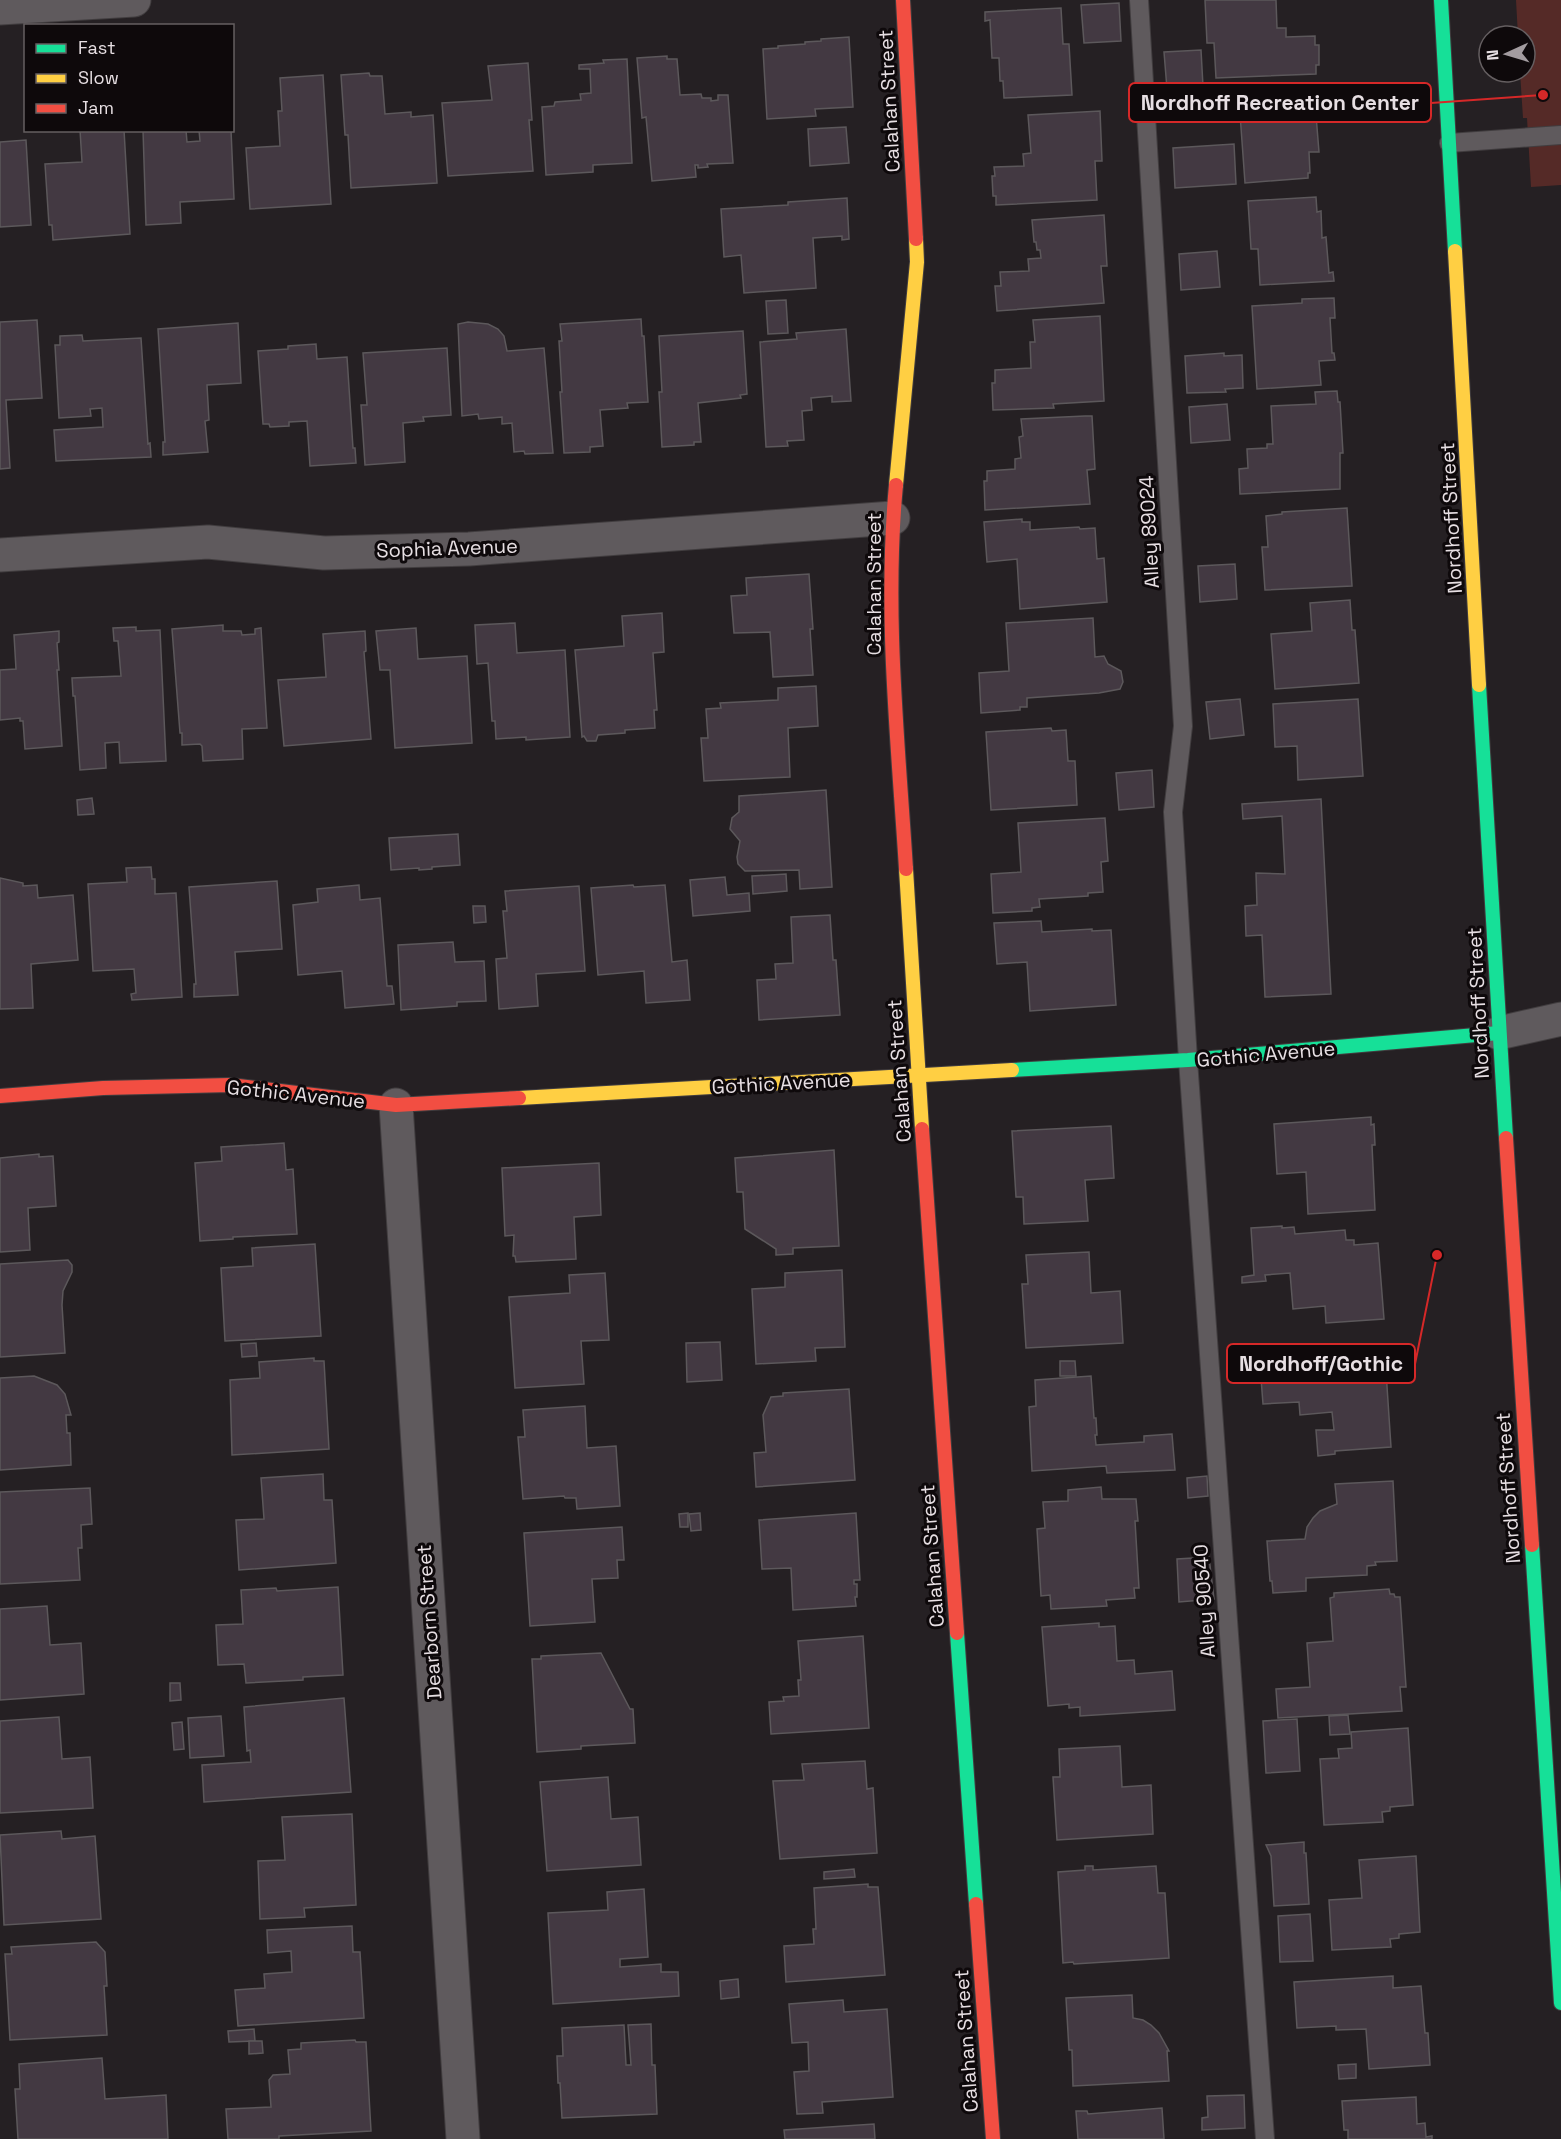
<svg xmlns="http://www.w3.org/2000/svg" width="1561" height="2139" viewBox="0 0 1561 2139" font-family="'Space Grotesk',sans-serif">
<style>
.green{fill:#552a27}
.building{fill:#433942;stroke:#5c585b;stroke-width:1.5}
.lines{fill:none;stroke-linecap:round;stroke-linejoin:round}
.lane-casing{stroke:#413d3f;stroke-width:20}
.street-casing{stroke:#413d3f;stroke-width:35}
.fast-casing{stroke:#413d3f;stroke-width:16}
.slow-casing{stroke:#413d3f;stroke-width:16}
.jam-casing{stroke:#413d3f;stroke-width:16}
.lane{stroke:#5f5a5d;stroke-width:18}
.street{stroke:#5f5a5d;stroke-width:33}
.fast{stroke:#16e098;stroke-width:14}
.slow{stroke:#ffcf43;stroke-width:14}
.jam{stroke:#f24e42;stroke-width:14}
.labels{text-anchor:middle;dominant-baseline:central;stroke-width:6;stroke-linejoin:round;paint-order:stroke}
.street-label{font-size:20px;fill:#e7dfe3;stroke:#0e090b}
.leader{fill:none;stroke:#d62828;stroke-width:2}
.callout-dot{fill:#d62828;stroke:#0e090b;stroke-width:2}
.callout{fill:#0e090b;stroke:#d62828;stroke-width:2}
.callout-label{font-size:21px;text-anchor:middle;font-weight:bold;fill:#e7dfe3}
</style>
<rect width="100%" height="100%" fill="#252023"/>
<path class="green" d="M1516 0H1561V185L1531 187 1527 118H1523L1520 72H1525V36H1518Z"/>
<g class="building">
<path d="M1205 0H1276L1277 28H1286V37L1315 36V45H1319V65H1316V74L1216 78 1214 43H1207Z"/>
<path d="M1119 3 1121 41 1084 43 1081 5Z"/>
<path d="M1061 8 1063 44H1069L1072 95 1004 98 1003 81H1000L999 58H992L990 20 985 21V12Z"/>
<path d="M849 37 853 107 815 109 816 116 767 119 763 49 778 48V46L805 44V42L821 41V39Z"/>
<path d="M1201 50 1203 86 1167 89 1164 52Z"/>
<path d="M667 56V59H677L680 95 701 94 702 98H711V101L718 100V95H728L733 163 707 164 708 167 698 168V165H695L696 177 652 181 646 117 642 118 637 58Z"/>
<path d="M627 59 632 163 593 165V172L546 175 542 107 554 106 555 102 581 100 580 94 591 93 590 69H579V65L604 63 603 60Z"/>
<path d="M528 63 532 120H529L533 171 448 176 442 103 492 100 488 66Z"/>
<path d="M369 73 370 76H382L385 114 411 112V117L433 115 437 183 351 188 348 135H345L341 75Z"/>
<path d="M323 75 331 204 250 209 246 148 280 146 278 111H282L280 78Z"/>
<path d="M1322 90 1323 114 1316 115 1319 152H1309L1310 173H1308V178L1245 183 1239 100 1289 96V92Z"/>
<path d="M1100 111 1102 161H1095L1097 200 996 205V196H993L992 176H995L994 167 1024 166 1023 154 1031 153 1028 115Z"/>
<path d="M846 127 849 163 810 166 808 129Z"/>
<path d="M80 130H124L130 234 53 240 52 225H49L45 164 82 162Z"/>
<path d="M143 130H186L187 142 200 141 199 130H231L234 199 180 202 181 223 146 225Z"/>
<path d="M26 140 31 225 0 227V142Z"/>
<path d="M1234 144 1236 184 1175 188 1173 148Z"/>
<path d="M1316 197 1317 212 1321 211 1322 238 1326 237 1329 273 1333 272 1334 281 1260 285 1258 249H1251L1248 201Z"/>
<path d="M847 198 849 239 842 240V236L813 238 816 288 744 293 741 255 724 257 721 209 788 205V202Z"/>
<path d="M1104 215 1107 266H1101L1104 303 997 311 995 286H1001L1000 272 1029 271 1028 259 1041 258 1040 250H1037L1036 242H1034L1032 220Z"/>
<path d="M1217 251 1220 287 1181 290 1179 254Z"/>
<path d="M1334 298 1335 318H1330L1332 353H1334L1335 360 1319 361 1321 385 1257 389 1252 306 1302 303V299Z"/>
<path d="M786 300 788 333 768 334 766 301Z"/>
<path d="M1100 316 1104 401 1053 404 1054 408 993 410 992 383H995V370L1031 368 1030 342H1035L1033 320Z"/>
<path d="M641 319 642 336H644L648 402 627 403 628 408 600 410 603 446 590 447V452L564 453 560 392H562L559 341H562L560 324Z"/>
<path d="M37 320 42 398 6 400 10 468 0 469V322Z"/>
<path d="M468 322 488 324 498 329 504 336 507 351 544 348 553 453 525 454 524 451 514 452 512 423 502 424V417L479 419 478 414 462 416 458 324Z"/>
<path d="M238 323 241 383 207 385 209 420 205 421 208 452 163 455V442H165L158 329Z"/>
<path d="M846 329 851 401 832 402V396L811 398 812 410 802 411 804 440 787 441 788 446 766 447 760 342 797 339 796 333Z"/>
<path d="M743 331 747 394 740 395 741 398 698 403 701 442H694V445L662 447 659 392H662L659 336Z"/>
<path d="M82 335 83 341 141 338 148 444 150 443 151 457 56 461 54 430 103 427 102 408 90 409 91 416 59 418 55 345H60V336Z"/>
<path d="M316 344 317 359 347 357 353 448H355L356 463 310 466 307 421 289 422V426L270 427 269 424H263L258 351 288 349V346Z"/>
<path d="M447 348 451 415 423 417 424 421 403 423 405 462 365 465 361 405H367L363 353Z"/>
<path d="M1224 353V356L1242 355 1243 388 1225 389 1226 392 1187 393 1185 356Z"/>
<path d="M1337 391 1338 402H1340L1343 453H1340V489L1240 494 1239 469 1248 468 1247 449 1267 448V444H1273L1271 406 1316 404 1315 392Z"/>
<path d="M1227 404 1230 440 1191 443 1189 407Z"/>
<path d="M1085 416H1092L1095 469 1087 470 1090 504 985 510 984 481H987V471L1015 469V459L1021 458 1019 437 1023 436 1021 419Z"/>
<path d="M1347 508 1352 586 1265 590 1262 547H1268L1266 516 1282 514V512Z"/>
<path d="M1022 519V522H1030V530L1079 527 1080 529 1095 528 1097 559 1104 558 1107 602 1020 609 1017 559 987 562 984 522Z"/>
<path d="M1235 564 1237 599 1200 602 1198 566Z"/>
<path d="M809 574 813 629H810L813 675 773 677 770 632 734 633 731 596 747 595 746 578Z"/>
<path d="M1350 600 1352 630H1355L1359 683 1275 689 1271 634 1312 631 1310 603Z"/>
<path d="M662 613 664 652 653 653 657 710H654L655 728 625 730V733L598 735 596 741H587L584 736 582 737 575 650 624 646 622 616Z"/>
<path d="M1093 618 1095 657 1104 656 1108 664 1121 671 1123 682 1120 689 1099 693 1027 698V707H1020V710L981 713 979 673 1009 671 1006 623Z"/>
<path d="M515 623 517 653 565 650 570 737 526 740V737L496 739 495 721H492L488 663 477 664 475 625Z"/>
<path d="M223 625V631H241L242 635 255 634V629L261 628 267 728 242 729 243 759 203 761 202 746 200 744 182 745V733H180L172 629Z"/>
<path d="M136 627V631L160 630 166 761 120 763 119 742 105 743 106 768 80 770 75 696H73L72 678 121 676 118 641H114L113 628Z"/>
<path d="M416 628 418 659 467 656 472 743 395 748 390 670H380L376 631Z"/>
<path d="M59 631V642L57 643 59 670H57L62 746 25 749 23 721H20V718L0 720V670L16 669 14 635Z"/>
<path d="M365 631 366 651 364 652 371 739 284 746 278 680 326 677 323 634Z"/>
<path d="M816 686 818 726 788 728 790 777 704 781 701 738H708L706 709 721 708 720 703 778 700V688Z"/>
<path d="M1240 699 1244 735 1210 739 1206 702Z"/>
<path d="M1358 699 1363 776 1298 780 1297 746 1275 747 1273 704Z"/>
<path d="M1051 728 1052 731 1066 730 1068 761H1075L1077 805 991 810 986 732Z"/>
<path d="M1152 770 1154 807 1119 810 1116 773Z"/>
<path d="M826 790 832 887 800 889 799 870 745 871 738 864 737 857 740 841 730 829 732 818 739 812V796Z"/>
<path d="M92 798 94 814 78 815 77 800Z"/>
<path d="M1321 799 1331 994 1265 997 1262 935 1246 936 1245 906 1257 905 1256 873 1285 874 1282 816 1243 819 1242 804Z"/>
<path d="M1105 818 1108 861 1101 862 1103 892 1088 893V896L1039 899 1040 907 1032 908V911L993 913 991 874 1021 872 1018 823Z"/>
<path d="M458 834 460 865 432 867V869L419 870V868L391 870 389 838Z"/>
<path d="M151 867 152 879H155V894L176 893 182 997 132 1000 131 994 136 993 134 969 93 971 88 884 127 882 126 868Z"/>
<path d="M786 874 787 891 753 894 752 876Z"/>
<path d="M725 877 727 895 749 893 750 911 693 916 690 880Z"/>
<path d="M0 878 23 883V886L37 885 38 898 73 895 78 960 31 964 33 1008 0 1009Z"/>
<path d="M277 881 282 949 235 952 238 995 194 997V984H196L189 887Z"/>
<path d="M359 885 360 900 380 898 387 986H392L394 1004 345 1008 342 971 298 975 293 905 318 902 317 889Z"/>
<path d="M633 885 634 887 665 885 672 962 687 960 690 1000 646 1003 644 971 598 975 591 888Z"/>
<path d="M579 886 585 971 536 974 538 1006 499 1009 496 959 507 958 503 911H507L505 891Z"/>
<path d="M473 906H485L486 922 474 923Z"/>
<path d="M830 915 833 960H836L840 1015 759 1020 757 980 776 979 775 964 793 963 791 917Z"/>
<path d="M1041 921 1042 932 1092 929V931L1111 930 1116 1005 1030 1011 1027 962 997 964 994 923Z"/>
<path d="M453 942 455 962 484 961 486 1001 457 1002V1006L401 1010 398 945Z"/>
<path d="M1371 1117V1125L1374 1124 1375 1145H1372L1375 1210 1308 1214 1306 1172 1277 1174 1274 1124Z"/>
<path d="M1111 1126 1114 1178 1085 1180 1088 1221 1024 1224 1023 1197H1016L1012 1131Z"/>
<path d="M284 1143 286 1170 293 1169 297 1234 233 1237V1239L200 1241 195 1163 222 1161 221 1147Z"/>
<path d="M834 1150 839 1246 793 1248V1254L776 1255V1249L745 1229 743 1192H737L735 1158Z"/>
<path d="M39 1154V1157L53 1156 56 1206 28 1208 30 1250 0 1252V1158Z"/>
<path d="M599 1163 601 1215 574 1217 576 1259 516 1262 515 1256H513L514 1235 505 1236 502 1168Z"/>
<path d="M1282 1226V1228L1294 1227 1295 1234 1345 1230 1346 1240H1354V1245L1378 1243 1384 1319 1326 1323 1325 1306 1293 1309 1290 1273 1265 1275 1266 1281 1242 1283V1277L1254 1275 1251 1228Z"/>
<path d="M315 1244 321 1336 225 1341 221 1268 253 1266 252 1248Z"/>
<path d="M1089 1252 1091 1293 1120 1291 1123 1343 1026 1348 1022 1284H1028L1026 1255Z"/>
<path d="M68 1260 72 1265V1272L63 1291 62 1305 65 1353 0 1357V1264Z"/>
<path d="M842 1270 845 1347 815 1348 816 1361 756 1364 752 1289 785 1287V1273Z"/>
<path d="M605 1273 609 1340 581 1341 584 1384 515 1388 509 1297 570 1293 569 1275Z"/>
<path d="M720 1342 722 1380 687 1382 686 1343Z"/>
<path d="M256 1343 257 1356 242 1357 241 1344Z"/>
<path d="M1337 1348 1338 1359 1362 1358 1363 1372 1386 1371 1391 1447 1335 1451V1454L1318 1456 1316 1430H1334L1332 1412 1300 1415 1299 1402 1263 1404 1260 1365 1313 1362 1312 1349Z"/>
<path d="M314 1358V1361H324L329 1449 232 1455 230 1380 260 1378 259 1362Z"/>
<path d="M1060 1361H1075L1076 1376H1060Z"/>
<path d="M34 1376 57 1385 65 1394 71 1415H66L67 1433H70L71 1465 0 1470V1378Z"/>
<path d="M1091 1376 1094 1418H1096L1097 1435H1095L1096 1445 1144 1442V1436L1172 1434 1175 1470 1107 1473 1106 1466 1032 1471 1029 1407 1036 1406 1035 1380Z"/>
<path d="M849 1389 855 1480 756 1487 754 1453 766 1452 763 1415 771 1397 783 1396V1393Z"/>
<path d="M585 1406 587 1448 616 1446 620 1506 577 1509 576 1498H565L564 1496 523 1499 518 1437H525L523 1410Z"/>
<path d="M323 1474 324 1500H332L336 1563 239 1570 236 1520 264 1519 261 1478Z"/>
<path d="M1207 1476 1208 1496 1188 1498 1187 1478Z"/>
<path d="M1393 1481 1397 1561 1375 1562 1376 1565 1367 1566V1575L1306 1578V1591L1273 1593 1272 1581H1270L1267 1541 1305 1539 1307 1527 1313 1518 1320 1511 1337 1504 1335 1484Z"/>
<path d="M1101 1487 1102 1499H1136L1138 1521H1135L1139 1588H1134L1135 1598 1106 1600 1107 1606 1051 1609 1050 1595 1041 1596 1037 1529 1045 1528 1043 1502 1068 1501V1490Z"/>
<path d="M90 1488 92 1524 81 1525 82 1548H78L80 1580 0 1584V1492Z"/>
<path d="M688 1513V1527H680L679 1514Z"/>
<path d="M700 1513 701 1530 691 1531 689 1514Z"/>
<path d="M856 1513 860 1580H854V1584H857V1597H855L856 1606 793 1610 791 1568 762 1569 759 1520Z"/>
<path d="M622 1527 624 1560H617L618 1578 592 1579 595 1622 530 1626 524 1533Z"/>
<path d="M1209 1557 1214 1599 1179 1602 1177 1559Z"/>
<path d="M338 1587 343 1675 303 1677V1680L246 1683 244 1664 218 1665 216 1625 243 1624 241 1590 276 1588 277 1591Z"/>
<path d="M1389 1589 1390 1594H1394L1395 1597H1400L1406 1687H1400L1402 1711 1278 1718 1276 1689 1310 1687 1307 1643 1333 1641 1330 1598 1334 1597V1593Z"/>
<path d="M47 1606 50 1645 81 1643 84 1694 0 1700V1609Z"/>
<path d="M1099 1623V1627L1115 1626 1117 1661 1134 1660 1135 1674 1172 1671 1175 1710 1080 1716V1707L1069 1708V1704L1048 1706 1042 1627Z"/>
<path d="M863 1636 869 1728 771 1734 769 1702 784 1701 783 1697 799 1696 798 1680H801L798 1641Z"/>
<path d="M601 1653 630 1709H633L635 1743 581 1746V1749L537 1752 532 1659H541V1656Z"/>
<path d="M170 1683H180L181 1700 170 1701Z"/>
<path d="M344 1698 351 1792 204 1802 202 1765 251 1762 250 1750 247 1751 244 1707Z"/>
<path d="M1348 1715 1350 1734 1330 1735 1329 1716Z"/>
<path d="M221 1716 224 1756 190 1758 188 1718Z"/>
<path d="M59 1717 62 1759 90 1757 93 1808 0 1813V1721Z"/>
<path d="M1297 1719 1300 1771 1266 1773 1263 1721Z"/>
<path d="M182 1722 184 1749 174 1750 172 1723Z"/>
<path d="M1408 1728 1413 1805 1390 1807V1811L1382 1812 1383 1822 1324 1825 1320 1759 1339 1758 1338 1749 1352 1748 1351 1732Z"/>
<path d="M1120 1746 1122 1787 1151 1785 1153 1834 1057 1840 1053 1777H1060L1059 1749Z"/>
<path d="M865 1761 867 1789 873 1788 877 1853 780 1859 773 1781 804 1780 802 1764Z"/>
<path d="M608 1777 611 1819 638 1817 641 1865 547 1871 540 1782Z"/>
<path d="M352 1814 356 1905 304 1908 305 1917 260 1919 258 1861 285 1860 282 1817Z"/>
<path d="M61 1831 62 1839 95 1836 101 1919 4 1925 0 1835Z"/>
<path d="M1304 1842V1853H1306L1309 1904 1274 1906 1271 1856 1266 1845Z"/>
<path d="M1416 1856 1420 1932 1399 1934V1938L1390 1939 1391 1947 1332 1950 1329 1900 1362 1898 1359 1860Z"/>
<path d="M1085 1866H1093V1870L1156 1866 1158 1893H1165L1169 1958 1074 1964 1073 1962 1063 1963 1058 1872 1085 1870Z"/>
<path d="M854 1869 855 1877 824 1879V1872Z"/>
<path d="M868 1884V1887H878L885 1975 786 1982 784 1946 814 1944 813 1929H816L814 1888Z"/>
<path d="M644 1889 648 1957 620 1959V1967L661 1964V1972H678L679 1996 553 2004 548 1913 608 1910 607 1892Z"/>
<path d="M1310 1914 1313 1961 1280 1962 1278 1916Z"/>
<path d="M352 1926 353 1952H360L364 2018 238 2026 235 1990 265 1988 264 1974 292 1972 291 1951 268 1953 267 1930Z"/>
<path d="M96 1942 105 1952 107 1986H104L107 2035 10 2040 5 1954H12L11 1947Z"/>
<path d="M1393 1976V1988L1421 1986 1425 2033H1428L1430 2065 1369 2069 1366 2029 1336 2030V2026L1297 2028 1294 1982Z"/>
<path d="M738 1979 739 1997 721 1999 720 1981Z"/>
<path d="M1132 1995 1133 2018 1143 2020 1151 2025 1159 2033 1169 2051H1167L1169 2081 1073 2086 1072 2050H1069L1066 1998Z"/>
<path d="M843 2000 844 2012 887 2009 893 2097 822 2102 823 2113 797 2114 794 2072 809 2071 808 2042 792 2043 789 2004Z"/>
<path d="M651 2024 652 2065H655L657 2114 562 2118 560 2083H558L557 2056H563L562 2028 624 2025 626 2065H631L628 2025Z"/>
<path d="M254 2029 255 2041 229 2042 228 2031Z"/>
<path d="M355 2040 356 2042H366L371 2131 279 2136V2139H228L226 2109 271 2107 269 2080 273 2075 290 2074 288 2050 301 2049V2043Z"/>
<path d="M249 2041H262L263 2053 249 2054Z"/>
<path d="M102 2058 105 2099 166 2095 168 2139H18L15 2089H20L19 2064Z"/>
<path d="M1356 2064V2078L1339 2079 1338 2065Z"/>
<path d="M1244 2095 1245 2128 1202 2130V2118L1208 2117 1207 2096Z"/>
<path d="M1416 2097 1417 2124 1425 2123 1426 2137 1432 2136V2139H1348V2130H1344L1342 2101Z"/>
<path d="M1162 2108 1164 2139H1078L1076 2111H1087L1088 2114Z"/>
<path d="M874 2124 875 2139H785L784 2130Z"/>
</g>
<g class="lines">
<defs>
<g id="lane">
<path d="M1139 0 1183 726 1173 812 1188 1060 1265 2139"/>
<path d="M1449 143 1561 135"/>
</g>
<g id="street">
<path d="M0 8 134 0"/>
<path d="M0 555 208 542 324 553 469 549 893 518"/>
<path d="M1499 1033 1561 1019"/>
<path d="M396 1105 463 2139"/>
</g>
<g id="fast">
<path d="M1441 0 1455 251"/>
<path d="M1479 685 1506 1138"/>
<path d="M1012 1070 1188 1060 1499 1033"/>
<path d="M1532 1545 1561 2003"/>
<path d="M957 1633 976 1904"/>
</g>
<g id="slow">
<path d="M1455 251 1479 685"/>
<path d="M896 485 917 262 916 239"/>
<path d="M906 869 922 1129"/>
<path d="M519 1098 1012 1070"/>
</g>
<g id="jam">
<path d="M903 0 916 239"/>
<path d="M896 485C884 612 898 741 906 869"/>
<path d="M0 1096 103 1088 230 1085 396 1105 519 1098"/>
<path d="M922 1129 957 1633"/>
<path d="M1506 1138 1532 1545"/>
<path d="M976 1904 993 2139"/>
</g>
</defs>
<use href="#lane" class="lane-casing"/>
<use href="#street" class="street-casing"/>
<use href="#fast" class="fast-casing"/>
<use href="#slow" class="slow-casing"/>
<use href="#jam" class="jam-casing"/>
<use href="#lane" class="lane"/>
<use href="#street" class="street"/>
<use href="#fast" class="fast"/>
<use href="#slow" class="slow"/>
<use href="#jam" class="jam"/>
</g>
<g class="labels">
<g class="street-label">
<text transform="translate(889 101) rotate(-93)">Calahan Street</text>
<text transform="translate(1451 518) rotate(-93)">Nordhoff Street</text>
<text transform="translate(1149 532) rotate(-93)">Alley 89024</text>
<text transform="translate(447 548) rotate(-2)">Sophia Avenue</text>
<text transform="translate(874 584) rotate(-90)">Calahan Street</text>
<text transform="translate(1478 1003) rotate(-93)">Nordhoff Street</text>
<text transform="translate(1266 1054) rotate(-5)">Gothic Avenue</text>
<text transform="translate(899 1071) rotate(-94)">Calahan Street</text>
<text transform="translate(781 1083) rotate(-3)">Gothic Avenue</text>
<text transform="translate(296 1094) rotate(6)">Gothic Avenue</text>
<text transform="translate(1508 1488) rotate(-94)">Nordhoff Street</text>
<text transform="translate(932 1556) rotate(-94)">Calahan Street</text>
<text transform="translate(1204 1601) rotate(-94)">Alley 90540</text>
<text transform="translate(429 1622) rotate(-94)">Dearborn Street</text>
<text transform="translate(966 2041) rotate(-94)">Calahan Street</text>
</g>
</g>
<path class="leader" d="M1543 95L1431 103M1437 1255L1415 1364"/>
<g class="callout-dot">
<circle cx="1543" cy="95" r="6"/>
<circle cx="1437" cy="1255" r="6"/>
</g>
<g class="callout">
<rect x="1129" y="83" width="302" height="39" rx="6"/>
<rect x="1227" y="1344" width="188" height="39" rx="6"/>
</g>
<g class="callout-label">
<text x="1280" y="110">Nordhoff Recreation Center</text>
<text x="1321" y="1371">Nordhoff/Gothic</text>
</g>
<rect x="24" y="24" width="210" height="108" fill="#0e090b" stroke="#655f61" stroke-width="1.5"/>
<rect x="36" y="44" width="30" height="9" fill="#16e098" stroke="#655f61" stroke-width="1.5"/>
<text x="78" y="54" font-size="18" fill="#e7dfe3">Fast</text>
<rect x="36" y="74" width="30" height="9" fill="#ffcf43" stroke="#655f61" stroke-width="1.5"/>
<text x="78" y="84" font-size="18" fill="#e7dfe3">Slow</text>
<rect x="36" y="104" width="30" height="9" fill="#f24e42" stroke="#655f61" stroke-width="1.5"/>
<text x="78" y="114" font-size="18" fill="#e7dfe3">Jam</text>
<g transform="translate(1507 54) rotate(266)"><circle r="28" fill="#0e090b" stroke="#655f61" stroke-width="1.5"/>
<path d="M0-4.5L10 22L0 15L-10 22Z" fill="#a39ca0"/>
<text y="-9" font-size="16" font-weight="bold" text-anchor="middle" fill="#e7dfe3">N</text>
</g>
</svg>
